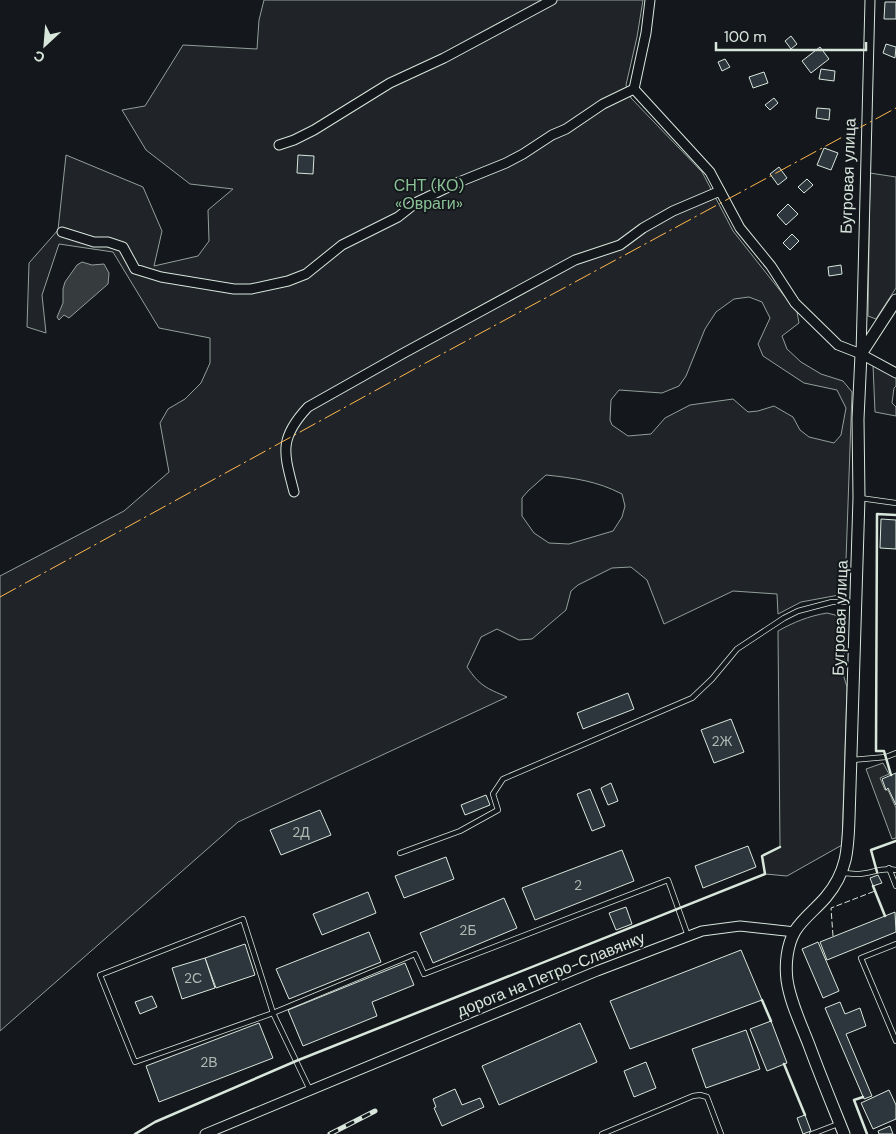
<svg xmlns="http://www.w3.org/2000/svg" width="896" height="1134" viewBox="0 0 896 1134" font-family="'DM Sans',sans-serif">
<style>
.green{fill:#202428;stroke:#939e99;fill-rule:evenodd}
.parking{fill:#24282b;stroke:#939e99}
.water{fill:#363b3e;stroke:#939e99}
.building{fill:#2c363c;stroke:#d8e6dc}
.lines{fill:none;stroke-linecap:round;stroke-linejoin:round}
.service-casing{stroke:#d8e6dc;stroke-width:6}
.minor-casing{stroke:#d8e6dc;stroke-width:11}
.tertiary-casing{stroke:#d8e6dc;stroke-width:13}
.service{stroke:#14181c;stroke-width:4.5}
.minor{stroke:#14181c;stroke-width:9}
.tertiary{stroke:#14181c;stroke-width:11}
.rail-casing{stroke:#d8e6dc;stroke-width:5}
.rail{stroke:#14181c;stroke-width:3;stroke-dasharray:9;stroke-linecap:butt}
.fence{stroke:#d8e6dc;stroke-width:1;stroke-dasharray:6 2.5;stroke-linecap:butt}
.wall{stroke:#d8e6dc;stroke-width:2.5}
.power{stroke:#ffb74d;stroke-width:1;stroke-dasharray:18 4 2.5 4;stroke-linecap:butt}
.labels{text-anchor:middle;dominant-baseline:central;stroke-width:4;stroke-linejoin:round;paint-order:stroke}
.number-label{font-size:14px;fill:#adbab4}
.street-label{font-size:16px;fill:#d8e6dc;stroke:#14181c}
.park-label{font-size:16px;fill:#8ac095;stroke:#14181c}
</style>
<rect width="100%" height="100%" fill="#14181c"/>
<g class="green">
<path d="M264 0H643L637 37 626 85 631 98 702 172 733 231 797 312 799 323 782 336 787 349 801 362 821 374 843 381 852 392 845 588 839 595 801 602 778 614 777 594 733 591 664 624 647 580 631 567 612 568 578 585 571 591 566 610 532 639 519 640 497 629 481 637 467 667C480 686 486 688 507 697L238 822 0 1031V576L124 511 169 472 160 423 168 409 185 399 201 383 210 363V338L159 328 113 252 59 244 42 295 46 333 27 327 29 263 58 230 66 155 143 187 162 231 154 266 198 256 209 241 208 210 233 189 190 184 146 150 122 110 145 106 183 45 257 49 259 20ZM749 297 762 302 770 318 758 344 763 356 804 383 837 390 846 408 841 435 834 443 809 437 800 430 793 417 774 406 758 411 748 412 733 399 690 405 665 418 651 434 628 436 612 425 610 420 611 400 619 390 662 393 679 386 686 376 705 329 716 312 734 299ZM546 475C574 478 597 481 622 494L625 506 622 517 613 531 569 544 549 543 534 533 522 516V498L528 491Z"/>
<path d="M870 173 896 177V288L876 319 868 316Z"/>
<path d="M873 365 896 376V386L894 388 892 403 896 407V416L875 412Z"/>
<path d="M827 613 835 615 845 623 844 677 847 687 842 845 787 876 765 874 762 856 780 847 778 631C794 622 809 616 827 613Z"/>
</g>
<path class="parking" d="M883 763 889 774 880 778 885 790H888L896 808V838L892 839 866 769Z"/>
<path class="water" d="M82 262 92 265 104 264 109 273 108 284 69 318 64 315 59 320 57 317 63 303V289L65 282 77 265Z"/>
<g class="building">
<path d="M885 2H896V19H884Z"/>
<path d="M791 36 797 44 791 49 785 41Z"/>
<path d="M886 44 896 47 895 58 883 53Z"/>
<path d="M820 47 829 59 811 73 802 61Z"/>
<path d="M725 59 730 67 722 71 718 62Z"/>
<path d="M821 69 835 71 834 81 819 79Z"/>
<path d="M764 72 768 83 753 88 749 77Z"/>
<path d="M774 98 778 103 770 110 765 105Z"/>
<path d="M817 108 830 109 829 120 816 118Z"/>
<path d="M824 148 838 153 831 170 817 165Z"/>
<path d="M298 155 314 156 313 174 297 173Z"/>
<path d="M779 167 787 178 778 185 770 174Z"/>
<path d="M807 179 813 185 804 193 798 187Z"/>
<path d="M788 204 798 214 786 225 777 215Z"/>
<path d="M792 234 799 241 790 250 783 243Z"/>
<path d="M841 265 842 274 829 276 828 267Z"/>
<path d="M881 519 896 520V549L880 548Z"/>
<path d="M628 693 634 709 583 729 577 713Z"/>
<path d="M731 719 744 752 714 763 701 730Z"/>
<path d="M896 773V805L888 788 886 790 882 779Z"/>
<path d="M611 783 618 801 608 805 601 788Z"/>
<path d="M590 789 605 826 592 831 577 794Z"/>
<path d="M486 795 490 805 465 815 461 805Z"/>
<path d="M320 810 331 835 281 855 270 830Z"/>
<path d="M748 846 756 867 703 888 695 866Z"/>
<path d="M622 850 634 881 535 920 522 888Z"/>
<path d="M446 857 454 879 404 898 395 876Z"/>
<path d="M878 875 882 883 873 886 870 878Z"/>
<path d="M368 892 376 913 322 935 313 914Z"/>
<path d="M504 898 517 928 433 963 420 933Z"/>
<path d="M626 907 632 924 616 930 609 913Z"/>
<path d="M895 912 896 932 827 960 820 942Z"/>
<path d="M369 932 381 962 289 999 276 969Z"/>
<path d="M818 942 839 991 823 998 802 949Z"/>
<path d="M245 944 255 975 216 988 205 958Z"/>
<path d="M741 950 762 1000 630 1049 610 1001Z"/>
<path d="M205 958 215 988 182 999 172 968Z"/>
<path d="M405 963 414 985 372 1002 377 1016 303 1046 288 1010Z"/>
<path d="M152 996 157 1007 140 1014 135 1002Z"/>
<path d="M840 1002 845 1014 860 1008 866 1026 846 1034 872 1096 864 1099 825 1008Z"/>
<path d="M771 1021 787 1063 767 1071 750 1029Z"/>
<path d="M259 1023 273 1058 159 1102 146 1066Z"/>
<path d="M580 1023 597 1062 499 1105 482 1066Z"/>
<path d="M746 1030 760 1069 706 1088 692 1049Z"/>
<path d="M646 1062 656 1088 634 1097 624 1071Z"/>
<path d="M455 1089 462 1105 480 1098 484 1107 442 1126 434 1108 436 1107 433 1099Z"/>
<path d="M889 1090 896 1105V1119L873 1129 861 1103Z"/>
<path d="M805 1115 811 1131 803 1134 797 1118Z"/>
<path d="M890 1126 893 1134H879L878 1131Z"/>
</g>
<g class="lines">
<defs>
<g id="service">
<path d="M860 498 896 503"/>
<path d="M852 760 886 757 896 753"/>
<path d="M400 853 460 831 498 810 493 794 503 779 692 698 712 679 737 649 784 618 798 611 832 602H855"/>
<path d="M889 868 896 886"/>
<path d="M842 873C847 873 853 874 859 874 872 873 883 867 896 870"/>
<path d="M896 944 861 958 896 1041"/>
<path d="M310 1090 273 1013 243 919 100 975 135 1062 273 1013 415 954 424 974 668 880 688 936"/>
<path d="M602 1134 693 1096 700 1095 707 1097 721 1134"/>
<path d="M812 1134 838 1124"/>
</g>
<g id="minor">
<path d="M650 0 646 33 634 89 710 172 740 228 771 266 795 303 838 345 861 354 896 373"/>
<path d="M279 145 294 140 314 130 390 83 444 58 552 0"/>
<path d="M62 232 94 242H108L123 247 135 269 161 277 234 289H251L288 281 306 274 342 245 398 217 417 202 459 182 506 163 523 154 552 135 566 129 603 104 634 89"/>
<path d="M861 354 870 0"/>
<path d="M294 492C284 453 278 439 308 407L402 354 575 260 620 245 643 228 673 211 720 191"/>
<path d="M205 1134 597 971 702 931 740 926 795 932"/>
</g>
<path id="tertiary" d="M844 1134C832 1104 820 1075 809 1045 801 1024 790 1002 787 980 785 964 787 945 795 931 803 918 816 909 826 897 847 872 848 850 849 819L859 498 858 419 861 354 896 300"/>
</defs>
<use href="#service" class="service-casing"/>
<use href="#minor" class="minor-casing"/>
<use href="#tertiary" class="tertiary-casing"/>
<use href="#service" class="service"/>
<use href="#minor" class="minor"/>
<use href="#tertiary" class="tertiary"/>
<defs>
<path id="rail" d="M330 1134 375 1111"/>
</defs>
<use href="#rail" class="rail-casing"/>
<use href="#rail" class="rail"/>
<path class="fence" d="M833 936 831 908 875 891"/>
<g class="wall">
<path d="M891 775 884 751H876L877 514 896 515"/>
<path d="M877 872 871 850 896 841"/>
<path d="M873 886 885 916"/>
<path d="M762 1000 771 1021"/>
<path d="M784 1064 805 1115"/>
<path d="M863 1097 854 1100 867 1134"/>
<path d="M135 1134 155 1122 296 1061 765 874 762 856 780 847"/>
</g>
<path class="power" d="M0 597 420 366 896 108"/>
</g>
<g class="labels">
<g class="number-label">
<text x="722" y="741">2Ж</text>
<text x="301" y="832">2Д</text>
<text x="578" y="885">2</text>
<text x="468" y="930">2Б</text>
<text x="193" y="978">2С</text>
<text x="209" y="1062">2В</text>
</g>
<g class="street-label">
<text transform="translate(848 176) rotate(-88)">Бугровая улица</text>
<text transform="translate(840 618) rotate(-88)">Бугровая улица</text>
<text transform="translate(551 974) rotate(-22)">дорога на Петро-Славянку</text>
</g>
<g class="park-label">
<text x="429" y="185">СНТ (КО)<tspan x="429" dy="18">«Овраги»</tspan></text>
</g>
</g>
<g transform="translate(45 45) rotate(206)" stroke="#14181c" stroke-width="4" paint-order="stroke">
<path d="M0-4L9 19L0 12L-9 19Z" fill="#d8e6dc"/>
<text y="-8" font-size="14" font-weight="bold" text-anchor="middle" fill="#d8e6dc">С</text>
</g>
<path d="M716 42v8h150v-8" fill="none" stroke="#d8e6dc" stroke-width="2.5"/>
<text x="724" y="42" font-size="15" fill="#d8e6dc" stroke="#14181c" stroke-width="4" paint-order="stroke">100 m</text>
</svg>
